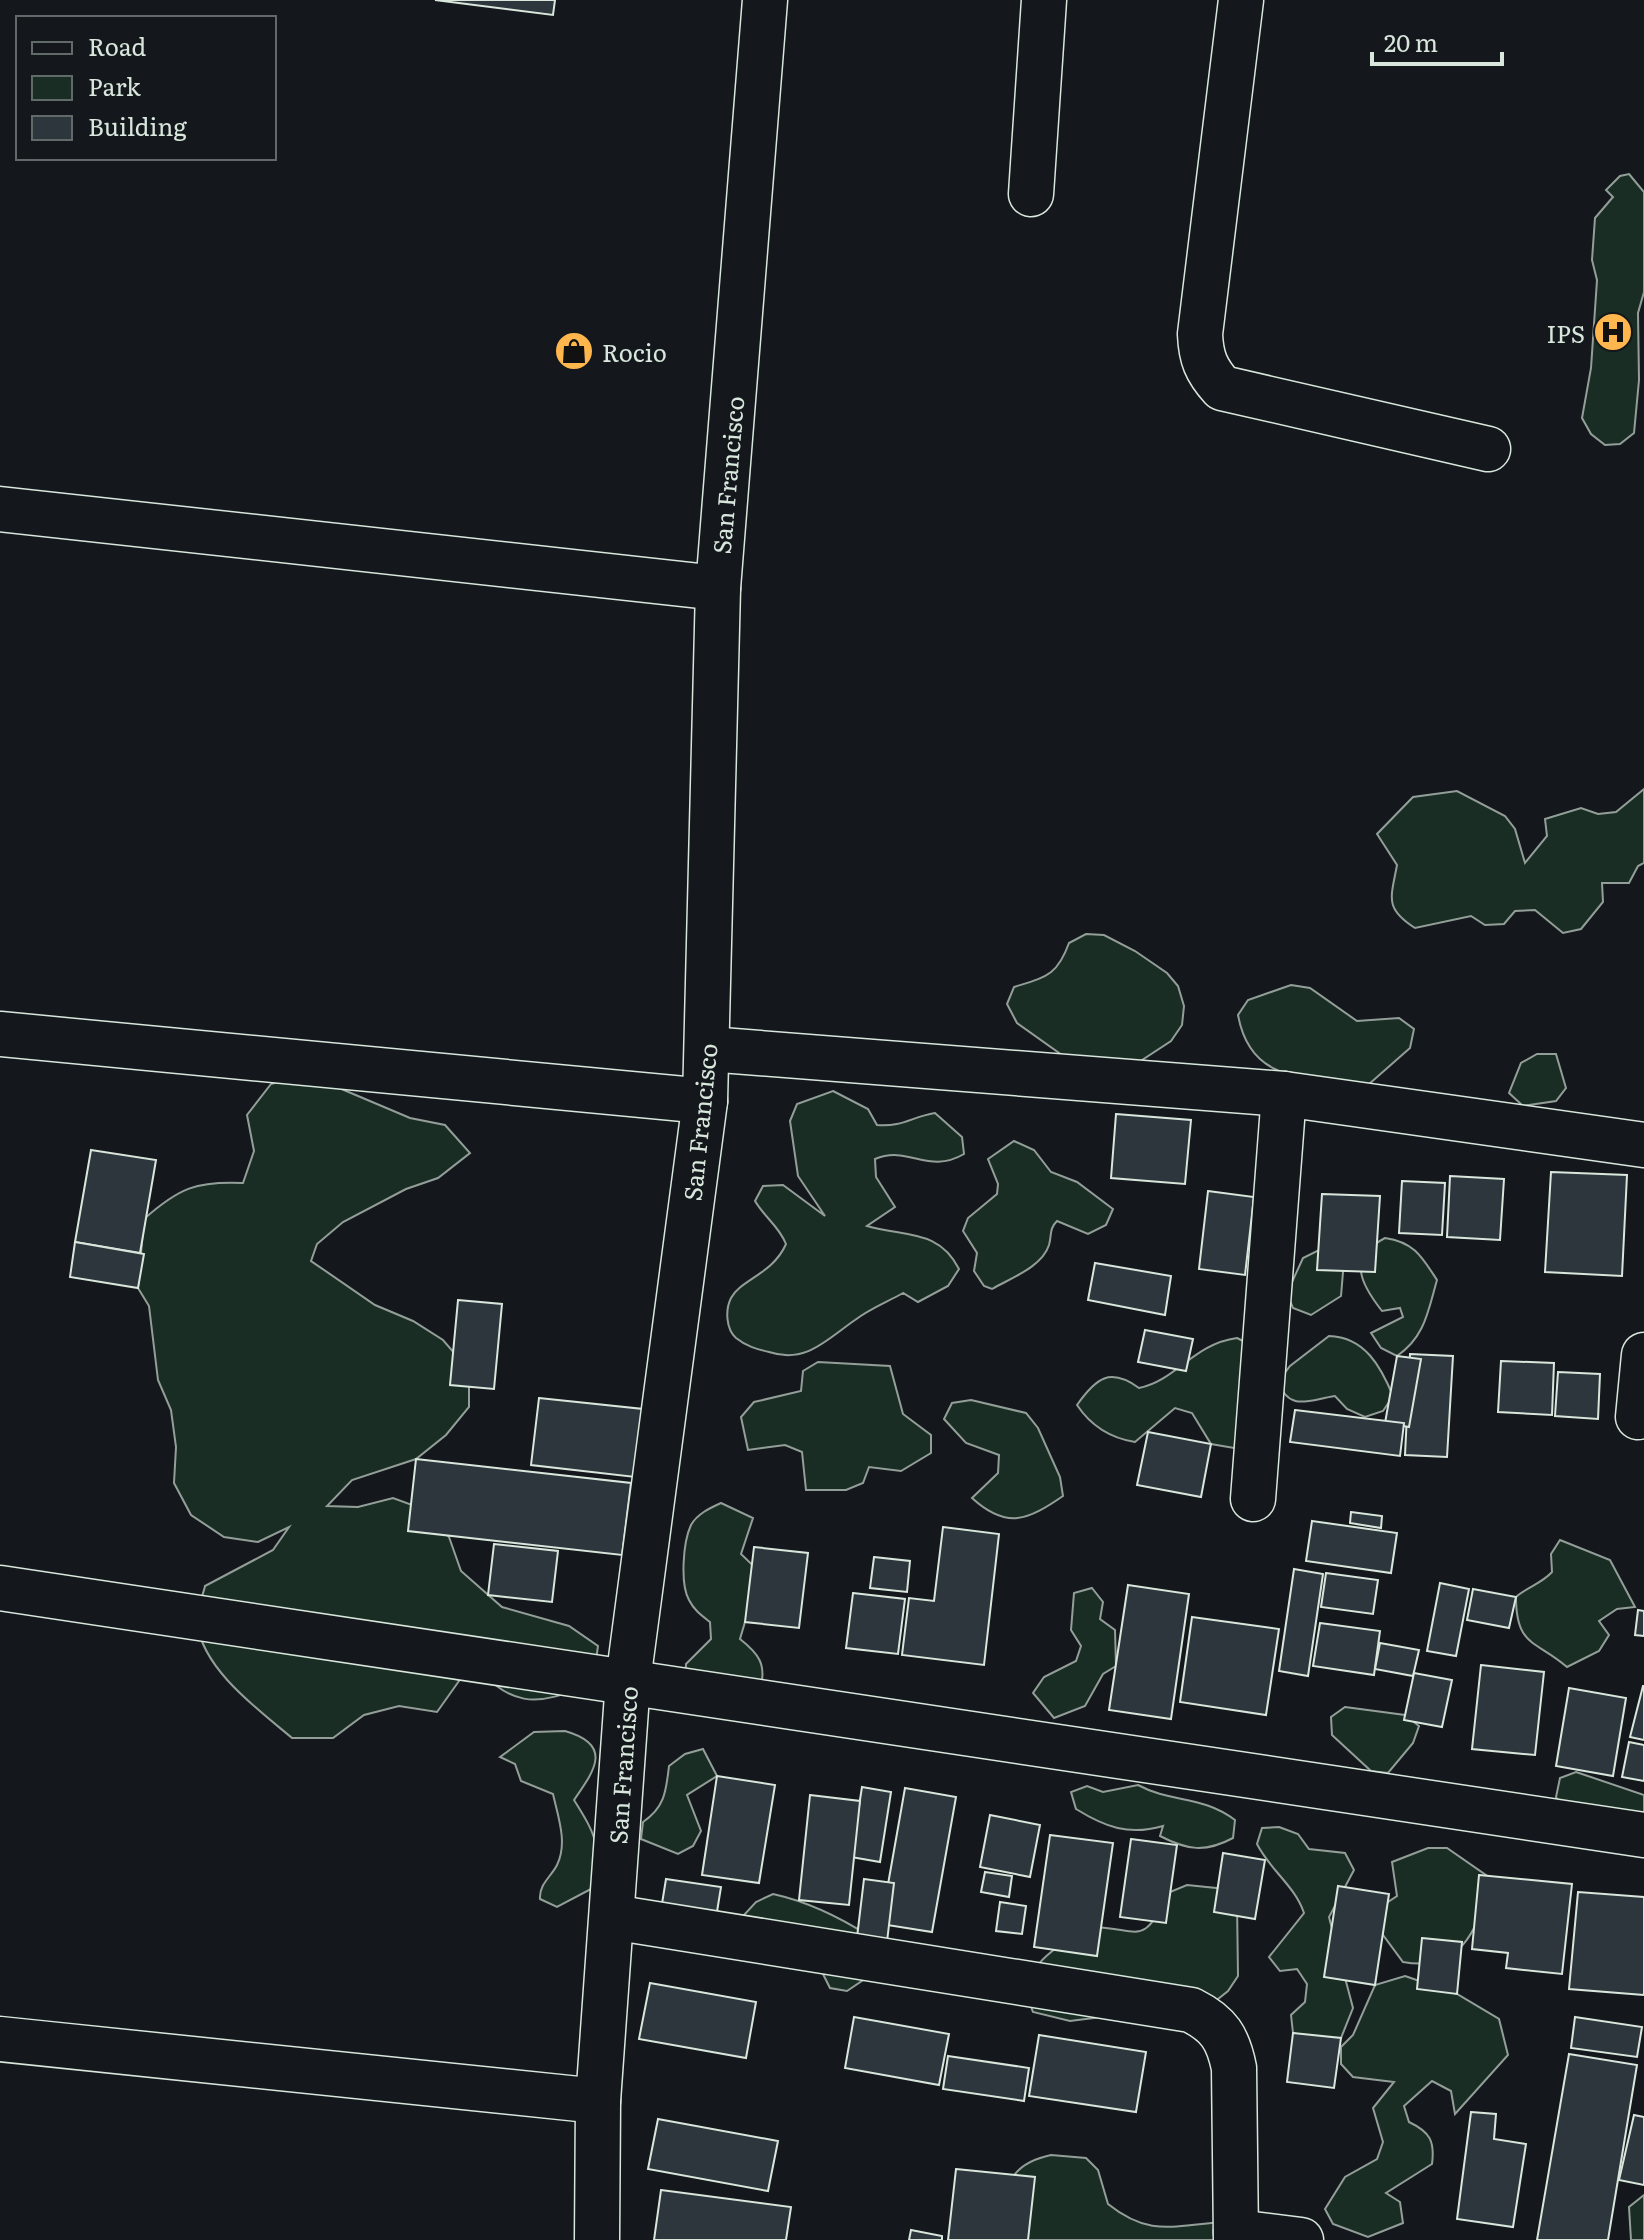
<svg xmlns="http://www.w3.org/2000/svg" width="1644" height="2240" viewBox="0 0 1644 2240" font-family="Literata,serif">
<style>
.green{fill:#1a2d24;stroke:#939e99;stroke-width:2}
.building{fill:#2c363c;stroke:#d8e6dc;stroke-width:2}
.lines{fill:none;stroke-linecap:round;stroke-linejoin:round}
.minor-casing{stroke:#d8e6dc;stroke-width:47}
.minor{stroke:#14181c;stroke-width:44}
.labels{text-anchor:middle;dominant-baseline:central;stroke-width:6;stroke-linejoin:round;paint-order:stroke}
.poi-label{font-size:24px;fill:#d8e6dc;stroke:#14181c;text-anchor:end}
.street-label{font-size:24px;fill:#d8e6dc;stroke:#14181c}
</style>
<rect width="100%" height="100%" fill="#14181c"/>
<g class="green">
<path d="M1629 174 1644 192V292L1638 313 1639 380 1634 433 1620 444 1605 445 1591 434 1582 418 1591 368 1597 280 1592 260 1595 218 1613 197 1606 190 1620 176Z"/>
<path d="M1644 789V863L1638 866 1629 883H1602L1603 902 1581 929 1563 933 1535 910 1515 911 1504 924 1485 925 1471 916 1415 928C1384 908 1391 898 1397 865L1377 834 1413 797 1457 791 1505 816 1515 829 1525 863 1547 836 1545 819 1581 808 1598 814 1616 812Z"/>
<path d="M1086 934 1104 935 1135 951 1167 973 1178 986 1184 1006 1182 1025 1171 1041 1139 1062 1062 1055 1017 1023 1007 1004 1014 987C1046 977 1057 976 1069 943Z"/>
<path d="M1291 985 1310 988 1357 1021 1399 1018 1414 1029 1410 1048 1368 1085C1309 1076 1251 1086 1238 1015L1248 1000Z"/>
<path d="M1537 1054H1556L1566 1088 1556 1101 1523 1106 1509 1093 1521 1063Z"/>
<path d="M306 1074 410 1118 445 1125 470 1153 438 1178 406 1189 343 1222 317 1244 311 1261 375 1305 413 1321 443 1340 469 1370V1407L446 1435 416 1459 352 1480 327 1506 358 1507 393 1498 426 1510 449 1537 461 1571 502 1607 569 1626 598 1646 593 1682C536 1709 507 1708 469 1656L443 1651 459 1681 437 1712 399 1706 364 1715 333 1738H292C259 1710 203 1670 197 1623 195 1613 203 1596 205 1586L273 1550 289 1527 258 1542 224 1537 191 1515 174 1483 176 1447 171 1410 158 1380 149 1306 138 1288 144 1219C179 1188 196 1181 243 1183L254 1151 247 1115 271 1084Z"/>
<path d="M833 1091 868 1109 877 1125C903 1127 911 1117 935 1113L962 1137 964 1154C928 1175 909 1145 875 1159L876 1177 895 1207 867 1226C905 1237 939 1229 959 1269L948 1286 918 1302 903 1293C887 1302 869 1309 855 1320 826 1340 806 1364 769 1352 756 1349 746 1346 736 1338 726 1329 725 1310 731 1298 740 1280 773 1274 786 1244 779 1226 765 1218 755 1201L763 1186 783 1185 825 1216 798 1176 790 1121 797 1104Z"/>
<path d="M1014 1141 1034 1150 1051 1172 1077 1182 1113 1209 1106 1225 1088 1234 1057 1221C1049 1229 1052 1234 1049 1245 1042 1267 1011 1278 992 1289L984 1286 974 1271 977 1253 963 1231 968 1218 997 1194 998 1184 988 1159Z"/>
<path d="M1385 1238C1414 1242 1422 1257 1437 1280 1428 1311 1425 1337 1397 1356L1381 1348 1371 1333 1403 1317 1400 1308 1382 1311C1360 1283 1347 1258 1385 1238Z"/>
<path d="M1321 1249 1339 1255 1343 1272 1341 1296 1311 1315 1293 1308 1287 1293 1303 1258Z"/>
<path d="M1329 1336C1365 1337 1381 1367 1393 1396L1383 1411 1365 1417 1347 1409 1335 1396C1308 1400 1290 1412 1278 1382L1290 1366Z"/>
<path d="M1237 1338 1255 1347 1265 1429 1234 1448 1211 1444 1192 1413 1175 1408 1135 1442C1110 1438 1091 1426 1077 1405 1096 1378 1110 1367 1139 1388 1177 1380 1193 1344 1237 1338Z"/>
<path d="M818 1362 890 1366 903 1414 931 1435V1453L901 1471 869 1467 863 1483 846 1490H806L802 1452 785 1445 748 1450 741 1417 754 1402 801 1391 803 1371Z"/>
<path d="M971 1400 1026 1413 1038 1428 1060 1477 1063 1496C1028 1520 1007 1530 972 1498L998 1473 999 1455 966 1443 944 1419 952 1403Z"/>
<path d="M721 1503 753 1518 741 1554 767 1579 774 1595 745 1622 740 1639C759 1654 766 1664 761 1687L685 1683 686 1664 711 1639 710 1622C701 1615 694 1610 689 1600 680 1584 683 1542 691 1525 697 1514 710 1508 721 1503Z"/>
<path d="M1560 1540 1610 1560 1635 1607 1617 1609 1599 1621 1609 1635 1599 1651 1567 1667C1536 1640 1516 1647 1516 1597 1527 1587 1541 1584 1552 1572L1551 1554Z"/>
<path d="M1092 1588 1103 1602 1100 1619 1115 1630 1116 1666 1103 1674 1085 1706 1054 1718 1033 1693 1044 1677 1076 1661 1081 1646 1071 1630 1074 1593Z"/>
<path d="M1345 1707 1405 1715 1419 1726 1413 1743 1388 1773 1371 1771 1332 1735 1331 1717Z"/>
<path d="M565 1731C614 1745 594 1771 574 1800 596 1835 603 1848 591 1889L557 1907 540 1899C539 1884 551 1877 557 1865 568 1843 558 1817 553 1794L521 1781 515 1764 500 1757 534 1732Z"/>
<path d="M703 1749 717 1776 687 1795 701 1831 693 1846 678 1854 641 1839 643 1822C665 1807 666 1791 669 1766L685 1754Z"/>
<path d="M1576 1772 1644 1795V1827L1564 1812 1556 1797 1560 1778Z"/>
<path d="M1138 1785C1171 1803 1202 1795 1235 1820L1233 1838C1205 1853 1187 1850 1160 1836L1163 1826C1129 1836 1105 1827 1076 1809L1071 1792 1087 1786 1103 1792Z"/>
<path d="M1279 1827 1298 1834 1309 1849 1345 1853 1354 1870 1329 1917 1353 2008 1341 2038 1324 2043 1293 2033 1291 2015 1305 2002 1307 1984 1297 1969 1280 1971 1269 1957 1304 1913C1295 1886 1270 1870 1257 1844L1262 1828Z"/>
<path d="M1428 1848H1447L1493 1880C1477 1926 1464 1973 1403 1962L1372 1920 1382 1906 1397 1896 1392 1862Z"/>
<path d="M1187 1885 1226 1889 1237 1902 1238 1976 1228 1991 1213 2003 1070 2021 1033 2012C1014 1968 1055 1950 1086 1927 1140 1926 1140 1952 1170 1892Z"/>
<path d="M773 1894C809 1902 838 1916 869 1936L878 1970 847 1991 830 1988 807 1942 743 1916 756 1902Z"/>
<path d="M1405 1976 1457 1994 1499 2019 1508 2055 1455 2114 1451 2091 1432 2081 1404 2106 1409 2122C1430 2132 1435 2141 1432 2164L1386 2193 1400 2202 1403 2223 1368 2237 1333 2224 1325 2209 1345 2177 1377 2159 1383 2142 1373 2108 1394 2082 1353 2077 1341 2064V2047L1353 2035 1375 1985Z"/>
<path d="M1051 2155 1086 2158 1098 2170 1108 2204C1153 2240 1178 2223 1229 2222L1253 2240H1001C1006 2196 1000 2166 1051 2155Z"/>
<path d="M1644 2195V2240H1631L1629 2207Z"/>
</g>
<g class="building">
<path d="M435 0H555L553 15Z"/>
<path d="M1116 1114 1191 1120 1185 1184 1111 1178Z"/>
<path d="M91 1150 156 1160 140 1253 75 1242Z"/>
<path d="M1551 1172 1627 1175 1622 1276 1545 1272Z"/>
<path d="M1450 1176 1504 1179 1500 1240 1447 1237Z"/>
<path d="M1402 1181 1445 1183 1442 1235 1399 1233Z"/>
<path d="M1208 1191 1254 1197 1245 1275 1199 1269Z"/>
<path d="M1322 1194 1380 1196 1375 1272 1317 1270Z"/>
<path d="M75 1242 144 1254 138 1288 70 1277Z"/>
<path d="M1095 1263 1171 1276 1165 1315 1088 1300Z"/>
<path d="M458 1300 502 1304 494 1389 450 1385Z"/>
<path d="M1145 1330 1193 1339 1186 1371 1138 1362Z"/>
<path d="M1410 1354 1453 1356 1447 1457 1405 1455Z"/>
<path d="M1397 1356 1421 1359 1409 1427 1385 1423Z"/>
<path d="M1501 1361 1554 1363 1552 1415 1498 1412Z"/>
<path d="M1558 1372 1600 1374 1598 1419 1555 1416Z"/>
<path d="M539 1398 643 1409 635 1477 531 1465Z"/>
<path d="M1295 1410 1404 1423 1400 1456 1290 1442Z"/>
<path d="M1148 1432 1211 1444 1201 1497 1137 1485Z"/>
<path d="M416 1459 631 1483 622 1555 408 1531Z"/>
<path d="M1351 1512 1382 1516 1381 1528 1350 1523Z"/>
<path d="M1312 1521 1397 1533 1391 1573 1306 1561Z"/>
<path d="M943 1527 999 1534 984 1665 902 1655 909 1598 934 1601Z"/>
<path d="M494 1544 558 1551 552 1602 488 1595Z"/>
<path d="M754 1547 808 1553 799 1628 745 1622Z"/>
<path d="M874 1557 910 1561 907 1592 870 1588Z"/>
<path d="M1294 1569 1323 1574 1308 1676 1279 1671Z"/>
<path d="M1326 1573 1378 1580 1373 1614 1321 1607Z"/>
<path d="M1440 1583 1469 1589 1456 1656 1427 1651Z"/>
<path d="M1128 1585 1189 1594 1171 1719 1109 1710Z"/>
<path d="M1473 1589 1516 1597 1509 1628 1467 1620Z"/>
<path d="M853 1593 905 1599 898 1654 846 1648Z"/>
<path d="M1638 1610 1644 1611V1636L1635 1635Z"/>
<path d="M1192 1617 1279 1629 1266 1715 1180 1702Z"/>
<path d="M1320 1623 1380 1631 1374 1675 1313 1666Z"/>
<path d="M1380 1643 1419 1650 1413 1676 1375 1669Z"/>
<path d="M1481 1665 1544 1672 1535 1755 1472 1749Z"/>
<path d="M1414 1673 1452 1680 1442 1727 1404 1720Z"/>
<path d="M1643 1686H1644V1740L1630 1737Z"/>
<path d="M1569 1688 1626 1698 1613 1776 1556 1766Z"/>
<path d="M1629 1742 1644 1745V1781L1622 1777Z"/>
<path d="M717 1776 775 1785 759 1883 702 1875Z"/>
<path d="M862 1787 891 1792 880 1862 851 1857Z"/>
<path d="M905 1788 956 1797 932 1932 881 1924Z"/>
<path d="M810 1795 860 1801 849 1905 799 1900Z"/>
<path d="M990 1815 1040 1825 1030 1877 980 1867Z"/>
<path d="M1050 1835 1113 1843 1097 1956 1034 1947Z"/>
<path d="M1131 1839 1177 1845 1166 1923 1120 1917Z"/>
<path d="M1223 1853 1265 1860 1255 1919 1214 1912Z"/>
<path d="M985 1872 1012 1876 1009 1897 981 1892Z"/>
<path d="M1479 1875 1572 1884 1562 1974 1506 1968 1508 1953 1472 1949Z"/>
<path d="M666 1879 721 1887 715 1924 660 1916Z"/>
<path d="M864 1879 894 1883 886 1950 856 1946Z"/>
<path d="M1338 1886 1389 1894 1375 1985 1324 1977Z"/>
<path d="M1578 1892 1644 1897V1995L1569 1989Z"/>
<path d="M1000 1902 1026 1906 1022 1934 996 1931Z"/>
<path d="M1422 1938 1462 1942 1457 1994 1417 1989Z"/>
<path d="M650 1983 756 2002 746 2058 639 2039Z"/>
<path d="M854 2017 949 2034 939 2085 845 2068Z"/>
<path d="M1575 2017 1642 2027 1637 2057 1571 2048Z"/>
<path d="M1293 2033 1341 2038 1334 2088 1287 2082Z"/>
<path d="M1039 2035 1146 2052 1136 2112 1029 2096Z"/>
<path d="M1569 2054 1637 2065 1608 2240H1537Z"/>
<path d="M948 2056 1029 2068 1024 2101 943 2089Z"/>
<path d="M1471 2112 1496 2114 1494 2139 1526 2144 1513 2227 1457 2219Z"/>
<path d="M1634 2115 1644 2117V2185L1619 2180Z"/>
<path d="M658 2119 778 2141 768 2191 648 2169Z"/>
<path d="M956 2169 1035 2177 1028 2240H948Z"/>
<path d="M661 2190 791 2207 786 2240H654Z"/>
<path d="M911 2230 942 2236V2240H909Z"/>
</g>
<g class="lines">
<defs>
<g id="minor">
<path d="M1241 0 1200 334C1201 358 1206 370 1222 388L1488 449"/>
<path d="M1031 194 1044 0"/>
<path d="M0 509 718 588"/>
<path d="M0 1034 705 1101"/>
<path d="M708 1049 1284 1094 1644 1145"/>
<path d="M1638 1417 1644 1355"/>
<path d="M1253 1499 1284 1094"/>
<path d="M0 1588 1644 1835"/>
<path d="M612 1917 1191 2010C1219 2024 1228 2038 1234 2068L1236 2240"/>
<path d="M0 2039 598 2101"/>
<path d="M1236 2232 1301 2240"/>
<path d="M597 2240 598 2101 628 1681 705 1101 718 588 765 0"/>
</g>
</defs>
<use href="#minor" class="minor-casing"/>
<use href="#minor" class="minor"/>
</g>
<defs>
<symbol id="hospital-disc" viewBox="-11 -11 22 22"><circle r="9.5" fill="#ffb74d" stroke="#14181c"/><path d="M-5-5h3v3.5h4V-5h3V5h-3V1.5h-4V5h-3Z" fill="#111"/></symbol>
<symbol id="shop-disc" viewBox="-11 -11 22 22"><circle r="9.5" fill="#ffb74d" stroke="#14181c"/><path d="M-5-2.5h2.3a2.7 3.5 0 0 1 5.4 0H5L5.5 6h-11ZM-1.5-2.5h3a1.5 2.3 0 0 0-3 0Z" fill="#111"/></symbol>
</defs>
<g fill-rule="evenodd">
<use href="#hospital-disc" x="1591" y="310" width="44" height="44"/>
<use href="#shop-disc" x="552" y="329" width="44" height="44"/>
</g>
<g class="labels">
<g class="poi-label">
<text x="1585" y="332">IPS</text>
<text x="602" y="351" text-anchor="start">Rocio</text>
</g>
<g class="street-label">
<text transform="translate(727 475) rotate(-85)">San Francisco</text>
<text transform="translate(699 1122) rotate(-84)">San Francisco</text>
<text transform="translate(622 1765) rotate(-86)">San Francisco</text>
</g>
</g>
<rect x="16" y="16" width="260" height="144" fill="#14181c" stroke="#626a69" stroke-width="2"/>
<rect x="32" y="42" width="40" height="12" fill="#14181c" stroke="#626a69" stroke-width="2"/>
<text x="88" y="56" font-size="24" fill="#d8e6dc">Road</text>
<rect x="32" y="76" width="40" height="24" fill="#1a2d24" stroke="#626a69" stroke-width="2"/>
<text x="88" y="96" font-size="24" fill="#d8e6dc">Park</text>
<rect x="32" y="116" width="40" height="24" fill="#2c363c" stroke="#626a69" stroke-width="2"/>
<text x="88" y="136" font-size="24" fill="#d8e6dc">Building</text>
<path d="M1372 52v12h130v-12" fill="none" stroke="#d8e6dc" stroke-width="4"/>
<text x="1384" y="52" font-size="24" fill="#d8e6dc" stroke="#14181c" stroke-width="6" paint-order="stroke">20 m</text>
</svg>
